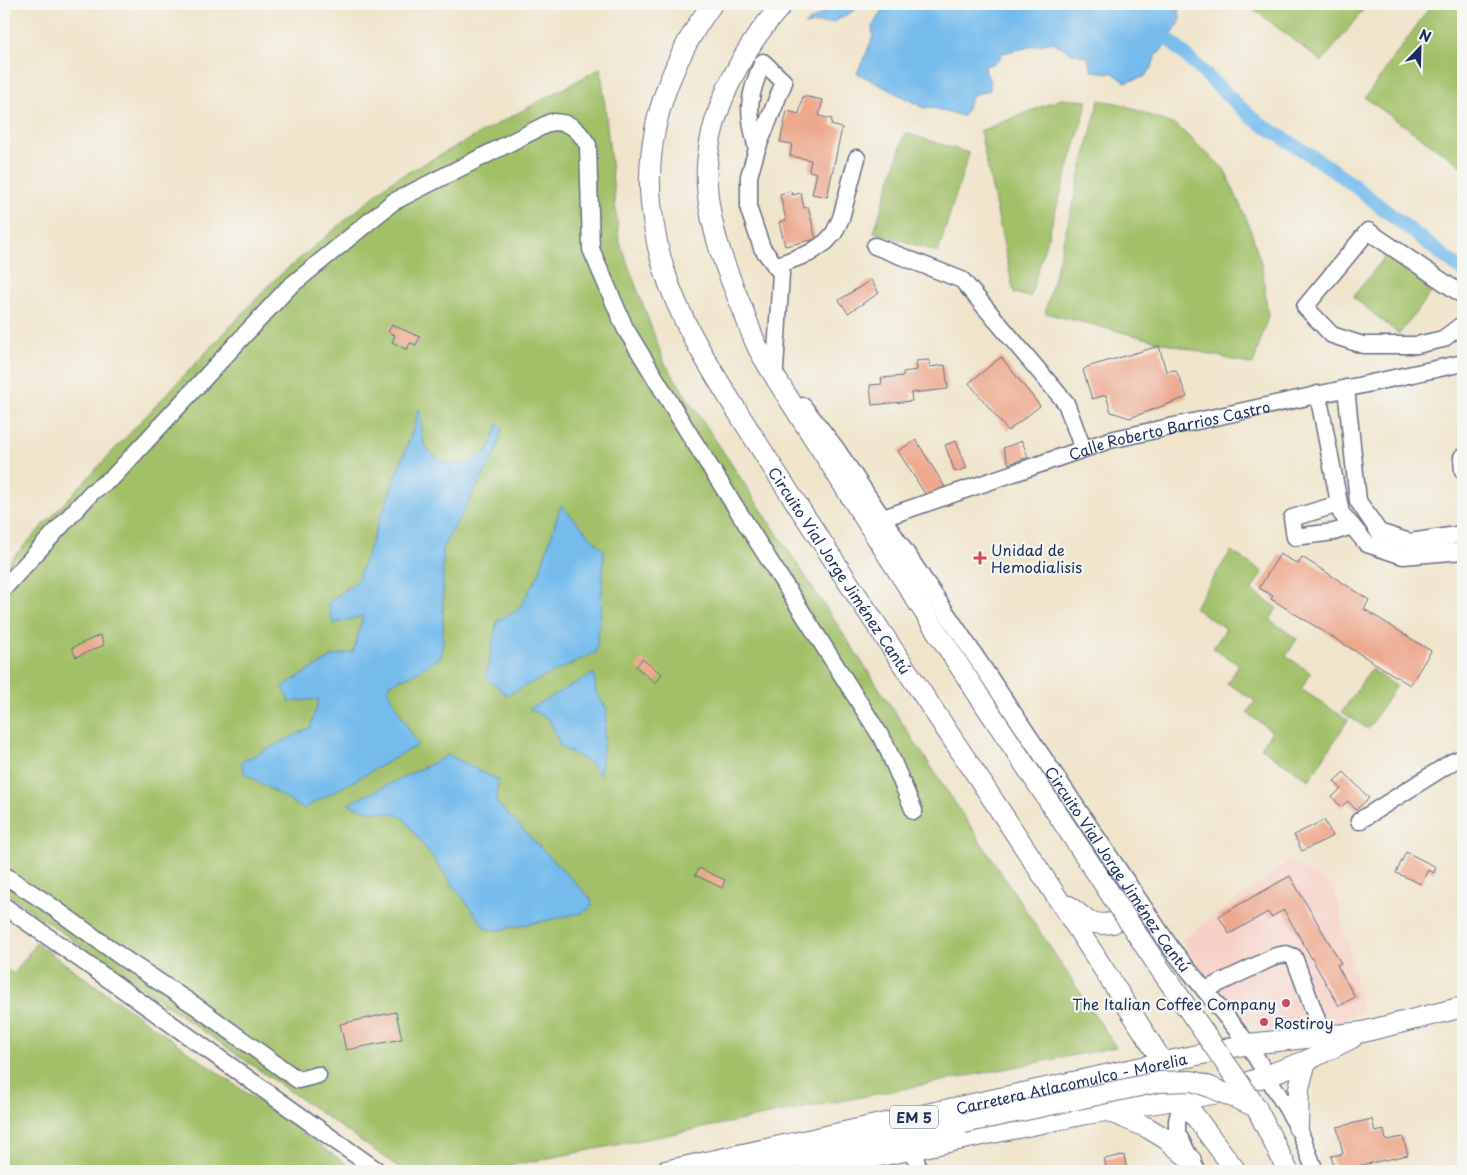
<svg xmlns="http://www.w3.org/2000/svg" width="1467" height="1175" viewBox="0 0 1467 1175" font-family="'Playpen Sans',sans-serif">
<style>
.built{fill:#f7d1c8}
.green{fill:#a2c068;stroke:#5e7863}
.water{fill:#75bbec;stroke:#4875a5}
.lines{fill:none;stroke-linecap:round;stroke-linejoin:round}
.canal{stroke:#75bbec;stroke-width:14}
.building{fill:#eda98e}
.minor-casing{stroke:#666e84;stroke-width:19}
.major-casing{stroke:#666e84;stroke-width:22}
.minor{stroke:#fff;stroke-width:16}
.major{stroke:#fff;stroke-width:20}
.major-bridge-casing{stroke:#666e84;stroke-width:22;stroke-linecap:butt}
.major-bridge{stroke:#fff;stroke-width:20}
.poi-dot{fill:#d1495b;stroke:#f6f6f2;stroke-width:2}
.labels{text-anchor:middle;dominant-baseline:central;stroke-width:4.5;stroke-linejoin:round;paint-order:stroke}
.shield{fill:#f6f6f2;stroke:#5d6b8a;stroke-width:1}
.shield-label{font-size:14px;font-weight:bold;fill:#1b2f5e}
.street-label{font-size:15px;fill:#1b2f5e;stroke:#f6f6f2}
.poi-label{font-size:15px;fill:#1b2f5e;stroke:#f6f6f2;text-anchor:start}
</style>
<rect width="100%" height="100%" fill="#f6f6f2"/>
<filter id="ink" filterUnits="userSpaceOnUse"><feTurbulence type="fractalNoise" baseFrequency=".02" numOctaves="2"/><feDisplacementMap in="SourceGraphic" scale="10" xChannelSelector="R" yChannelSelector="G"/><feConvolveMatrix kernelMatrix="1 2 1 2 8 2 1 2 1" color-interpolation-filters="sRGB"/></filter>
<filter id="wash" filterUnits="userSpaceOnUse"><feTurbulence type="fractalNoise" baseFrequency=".0096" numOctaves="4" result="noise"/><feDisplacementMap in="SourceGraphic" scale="20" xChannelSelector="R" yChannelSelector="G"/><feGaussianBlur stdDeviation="1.12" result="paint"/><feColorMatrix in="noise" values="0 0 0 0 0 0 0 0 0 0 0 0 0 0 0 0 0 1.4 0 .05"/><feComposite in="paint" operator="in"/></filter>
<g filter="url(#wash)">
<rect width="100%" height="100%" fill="#f0e4cb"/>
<path class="built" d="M1289 861 1334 886 1363 1011 1330 1025 1272 1030 1236 1019 1182 940Z"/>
<g class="green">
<path d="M1247 4H1368L1322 62Z"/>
<path d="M1432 4H1463V167L1365 98Z"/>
<path d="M601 68 619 240 664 362 1116 1047 483 1171H404L4 892V567L273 281 392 181Z"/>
<path d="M1061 99 1088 101 1030 297 1014 293 980 131Z"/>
<path d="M1099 100 1121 104 1177 126 1224 169 1249 225 1262 267 1268 316 1253 365 1045 313Z"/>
<path d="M905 133 969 153 938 252 874 232Z"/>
<path d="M1388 253 1434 289 1399 334 1353 297Z"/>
<path d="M1231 551 1263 572 1251 590 1277 608 1270 620 1297 639 1286 656 1311 673 1301 689 1348 720 1309 780 1261 748 1272 731 1247 713 1255 701 1227 683 1239 665 1213 648 1226 629 1194 608Z"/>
<path d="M1371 669 1396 686 1368 729 1342 712Z"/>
<path d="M36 943 356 1171H4V968L14 974Z"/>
</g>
<g class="water">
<path d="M828 4H865L834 22 804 25 820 15Z"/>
<path d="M882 4H1179L1180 22 1162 50 1156 55 1151 69 1144 77 1126 82 1113 73 1092 71 1087 57 1070 52 1053 42 1002 53C999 62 996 63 987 65L984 69 990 81V90L973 95 963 116 929 107 924 108 857 73 867 52 873 36 872 27 881 12Z"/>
<path d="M420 409C421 419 420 434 424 443 435 467 468 472 486 452 492 445 495 432 498 424L502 428 496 453 443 547V644L440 658 411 675 392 683 388 688 391 698 418 745 303 809 244 773 241 762 310 728 319 699 289 702 283 686 334 656 353 652 363 616 333 624 328 603 357 581 416 422 417 410Z"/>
<path d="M561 505 604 551 601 611 596 652 507 695 486 678 497 621 518 610 539 574Z"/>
<path d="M594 673 596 693 607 709 600 775 591 764 561 747 549 719 529 709Z"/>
<path d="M449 755 498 780 496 802 591 899 592 907 582 913 499 930 486 929 404 819 395 814 365 810 348 804Z"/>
</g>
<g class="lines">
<path class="canal" d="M1169 40 1252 118 1335 171 1463 271"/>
</g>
<g id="blocks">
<g class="building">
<path d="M803 96 823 100 819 116 832 119 831 125 842 128 827 197 812 194 817 173 809 171 811 160 790 156 792 144 780 142 787 111 799 114Z"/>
<path d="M791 191 792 195 801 193 804 208 808 207 816 239 785 246 779 222 786 220 780 194Z"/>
<path d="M871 280 879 293 848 313 839 300Z"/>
<path d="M392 325 420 337 416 345 410 343 407 350 392 342 395 335 388 332Z"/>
<path d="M1159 346 1166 371 1176 370 1187 397 1130 418 1111 412 1106 395 1092 399 1083 370 1087 367Z"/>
<path d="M1001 357 1040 406 1008 431 969 383Z"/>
<path d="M929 360 930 367 945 365 948 389 911 393 912 401 872 405 870 385 882 384 881 378 903 376V372L917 370 916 361Z"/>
<path d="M916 440 945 487 927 497 898 451Z"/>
<path d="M956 441 967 468 955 472 945 445Z"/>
<path d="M1022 441 1028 457 1009 464 1003 448Z"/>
<path d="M1280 554 1298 564 1302 557 1354 590 1369 600 1364 609 1431 651 1410 685 1271 599 1273 596 1259 588Z"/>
<path d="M100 635 104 645 76 657 72 648Z"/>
<path d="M642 659 662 674 656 683 636 667Z"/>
<path d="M1344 772 1369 798 1356 810 1348 801 1341 807 1332 797 1341 789 1334 781Z"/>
<path d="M1324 820 1333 836 1302 851 1294 835Z"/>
<path d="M1406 852 1436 867 1434 873 1428 870 1421 884 1396 873Z"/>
<path d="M699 868 725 880 722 888 695 875Z"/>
<path d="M1290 876 1341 963 1337 965 1355 997 1339 1006 1284 910 1271 917 1268 912 1229 934 1219 916Z"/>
<path d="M396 1012 402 1039 346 1050 340 1024Z"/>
<path d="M1372 1119 1375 1132 1384 1130 1386 1140 1403 1137 1408 1155 1335 1171 1331 1156 1343 1154 1337 1127Z"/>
<path d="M1124 1155 1127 1171H1085L1106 1166 1104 1159Z"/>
</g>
</g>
</g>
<g filter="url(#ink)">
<use href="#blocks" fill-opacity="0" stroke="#666e84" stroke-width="1"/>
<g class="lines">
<defs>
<g id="minor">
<path d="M757 149C747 112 747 98 763 62L784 82 757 149 749 176V210L762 248 781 273 775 369"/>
<path d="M875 246 962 280 1066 403 1083 449"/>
<path d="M775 266 810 253 826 242 834 233 841 218 857 158"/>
<path d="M1463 295 1368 231 1305 307 1332 335 1363 345H1417L1443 339 1463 324"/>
<path d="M1346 388 1358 501 1379 532 1410 542 1463 534"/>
<path d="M1318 394 1341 513 1367 544 1403 556 1463 551"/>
<path id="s1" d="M803 406 835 447 1171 948 1248 1044 1298 1127 1315 1171"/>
<path d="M1462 457 1463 471"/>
<path d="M1339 504 1292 518 1295 537 1334 532 1352 526"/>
<path id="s2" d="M883 518 1110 440 1463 363"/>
<path d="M4 588 92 492 113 477 288 288 393 202 551 122C571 122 577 128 588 145L591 249 625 328 688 432 885 743 914 811"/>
<path d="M1359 821 1452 762 1463 758"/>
<path d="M4 875 47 903 123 958 197 1007 298 1080 318 1075"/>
<path d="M4 906 87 964 378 1171"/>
<path d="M1205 990 1276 956 1286 954 1294 957 1323 1036"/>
<path d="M1182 1099 1177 1121V1133L1197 1171"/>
<path d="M913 1149 919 1171"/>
</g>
<g id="major">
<path id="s3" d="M712 4C676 53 651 114 650 176 649 194 652 214 655 232 666 299 702 355 737 411 771 466 807 519 842 573 953 740 1066 907 1172 1077L1182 1099 1236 1171"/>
<path d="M783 4C740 50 703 122 707 186 710 230 726 270 743 310 748 323 752 337 759 350 784 394 814 437 841 481 899 574 958 665 1019 756"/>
<path d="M1069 906 1089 922 1102 924 1113 923 1128 910 1133 893"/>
<path d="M1108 1111 1148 1128 1166 1139 1191 1160"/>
<path d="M1298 1127 1299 1088 1306 1061"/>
<path d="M735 1168 752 1166 964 1123"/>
<path id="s4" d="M665 1171 1248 1044 1363 1032 1463 1007"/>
<path d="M806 1171 1086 1114 1219 1093 1306 1061 1352 1038"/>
</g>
</defs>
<use href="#minor" class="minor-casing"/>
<use href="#major" class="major-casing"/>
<use href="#minor" class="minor"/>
<use href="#major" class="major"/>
<defs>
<g id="major-bridge">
<path d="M1019 756 1158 966 1256 1107 1288 1171"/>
<path d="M964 1123 1159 1082 1192 1081 1210 1087 1256 1107"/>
</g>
</defs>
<use href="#major-bridge" class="major-bridge-casing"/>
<use href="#major-bridge" class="major-bridge"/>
</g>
</g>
<g class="poi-dot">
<path d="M977.5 550.5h5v5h5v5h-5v5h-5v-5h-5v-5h5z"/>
<circle cx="1286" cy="1003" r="5"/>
<circle cx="1264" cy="1022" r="5"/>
</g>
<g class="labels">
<rect class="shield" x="890" y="1105.5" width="48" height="23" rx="4"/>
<g class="shield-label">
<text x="914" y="1117">EM 5</text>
</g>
<g class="street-label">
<text stroke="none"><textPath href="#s2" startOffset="300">Calle Roberto Barrios Castro</textPath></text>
<text stroke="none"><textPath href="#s3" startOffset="630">Circuito Vial Jorge Jiménez Cantú</textPath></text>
<text stroke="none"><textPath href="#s1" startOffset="560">Circuito Vial Jorge Jiménez Cantú</textPath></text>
<text stroke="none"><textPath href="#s4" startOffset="416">Carretera Atlacomulco - Morelia</textPath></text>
</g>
<g class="poi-label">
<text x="991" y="549">Unidad de<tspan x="991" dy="17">Hemodialisis</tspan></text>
<text x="1276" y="1003" text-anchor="end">The Italian Coffee Company</text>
<text x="1274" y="1022">Rostiroy</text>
</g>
</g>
<rect width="1467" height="1175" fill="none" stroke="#f6f6f2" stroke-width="20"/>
<g transform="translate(1420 48) rotate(23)" stroke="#f6f6f2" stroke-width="4" paint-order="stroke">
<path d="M0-4L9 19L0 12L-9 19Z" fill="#1b2f5e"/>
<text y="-8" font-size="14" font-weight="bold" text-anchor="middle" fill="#1b2f5e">N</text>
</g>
</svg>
